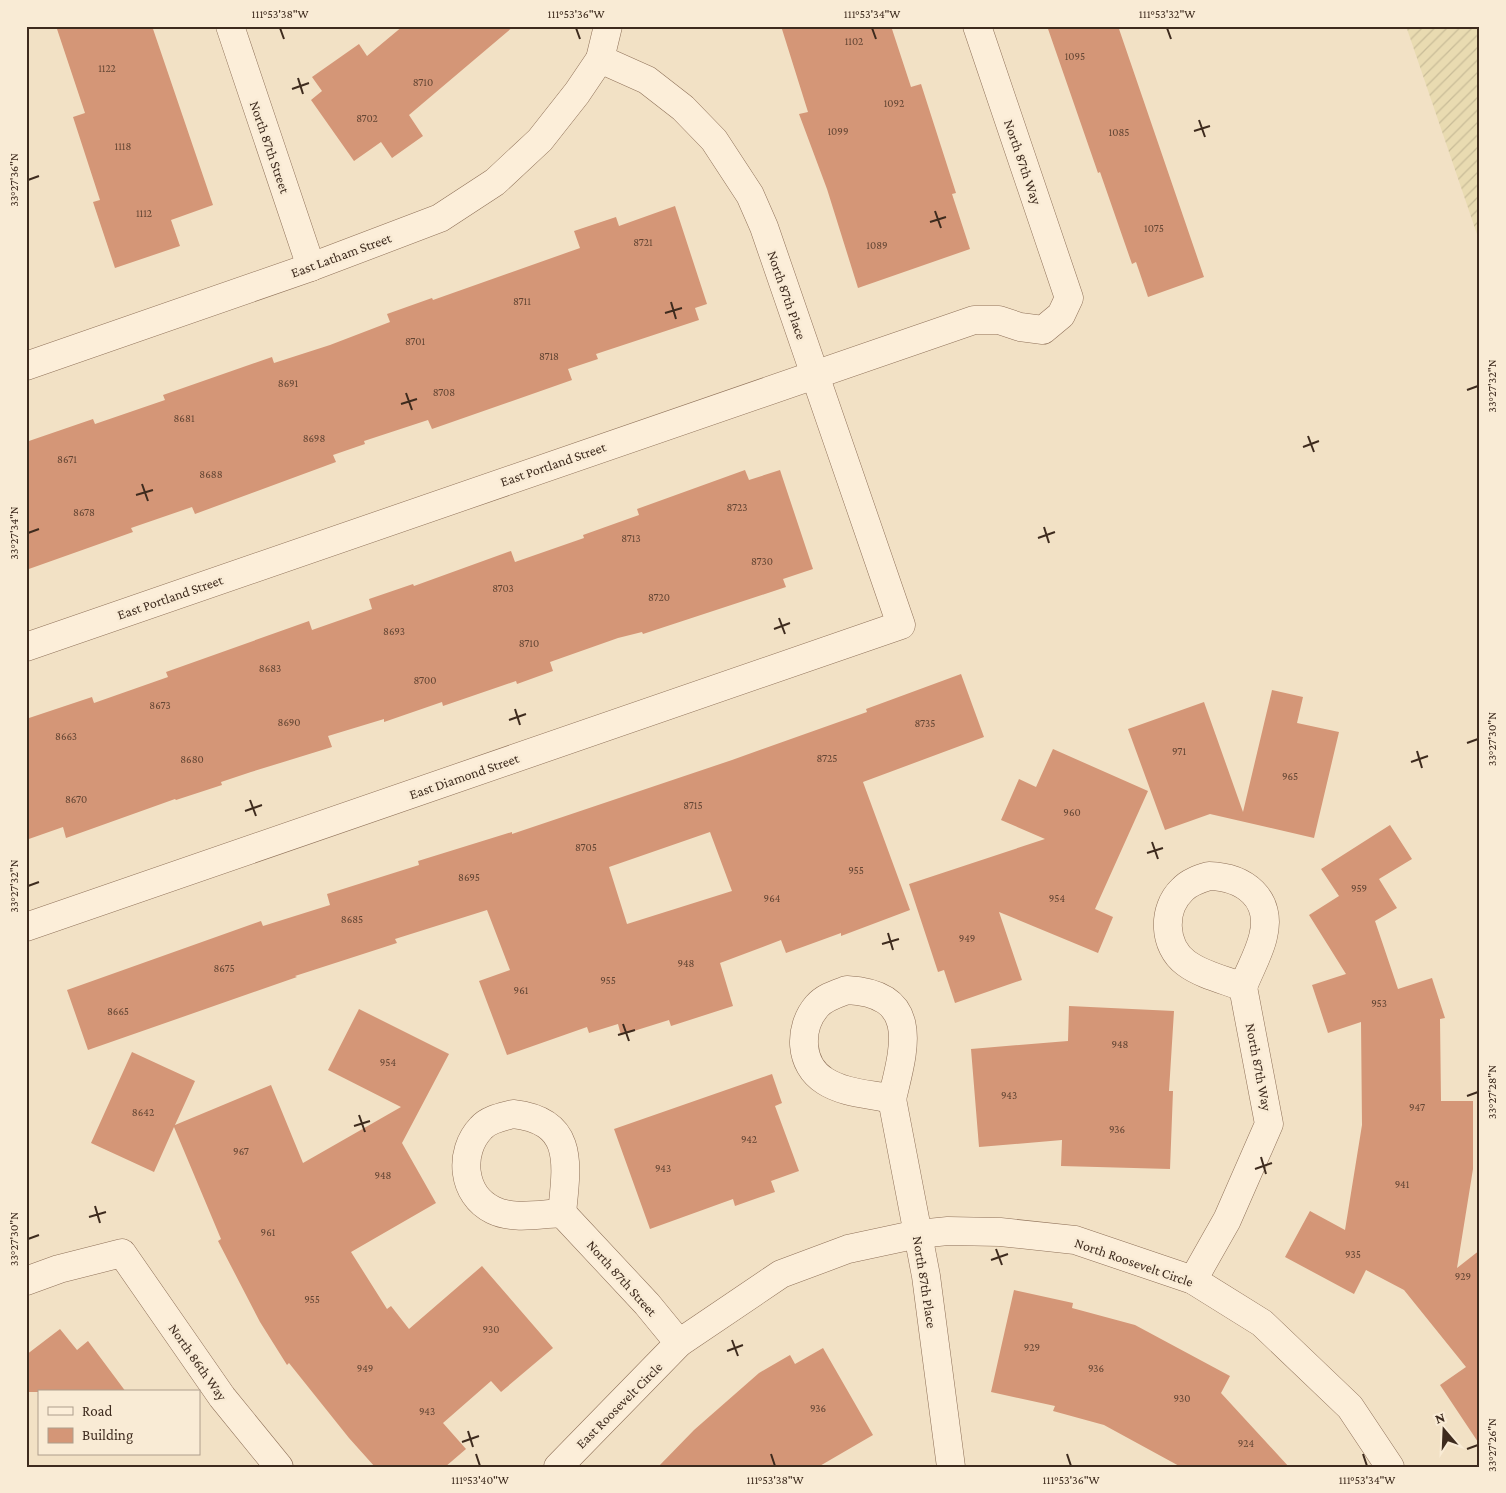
<svg xmlns="http://www.w3.org/2000/svg" width="1506" height="1493" viewBox="0 0 1506 1493" font-family="'Crimson Pro',serif">
<style>
.farmland{fill:url(#farmland-furrows)}
.building{fill:#d49677;fill-rule:evenodd}
.lines{fill:none;stroke-linecap:round;stroke-linejoin:round}
.street-casing{stroke:#8f7159;stroke-width:29}
.street{stroke:#fceed9;stroke-width:28}
.ticks{fill:none;stroke:#3e2b1e;stroke-width:2}
.labels{text-anchor:middle;dominant-baseline:central;stroke-width:5;stroke-linejoin:round;paint-order:stroke}
.number-label{font-size:11px;fill:#644634}
.street-label{font-size:14px;fill:#3e2b1e;stroke:#f9ebd5}
.neatline{fill:none;stroke:#3e2b1e;stroke-width:2}
.ticks-label{font-size:12px;text-anchor:middle;fill:#3e2b1e}
</style>
<defs>
<pattern id="farmland-furrows" width="10" height="10" patternUnits="userSpaceOnUse" patternTransform="scale(1.25)"><rect width="10" height="10" fill="#e9dbb1"/><path d="M-1 1l2-2M0 10L10 0M9 11l2-2" fill="none" stroke="#c9bc98"/></pattern>
</defs>
<rect width="100%" height="100%" fill="#f2e1c5"/>
<path class="farmland" d="M1406 26H1480V243Z"/>
<g class="building">
<path d="M56 26H152L213 205 171 220 180 246 115 268 93 202 100 200 73 117 85 113Z"/>
<path d="M403 26H514L409 115 423 136 392 158 381 142 354 161 311 100 322 91 312 77 359 44 367 56Z"/>
<path d="M781 26H891L911 87 921 84 956 193 952 194 970 249 858 288 827 189 799 114 808 112Z"/>
<path d="M1047 26H1118L1204 277 1148 297 1136 262 1132 264 1100 172 1098 173Z"/>
<path d="M675 206 707 304 695 308 699 320 596 354 598 359 568 369 572 380 432 429 428 420 364 441 365 444 333 455 336 462 195 514 192 507 131 528 133 532 26 570V442L93 419 95 424 165 400 163 395 272 357 274 363 330 345 390 322 387 314 432 298 433 300 580 248 574 231 616 217 619 226Z"/>
<path d="M745 470 749 480 780 470 813 569 783 579 786 587 643 634 642 632 618 638 550 662 553 671 517 684 516 681 443 706 442 702 384 722V719L328 736 332 747 251 772 221 782 222 785 176 800 175 799 66 838 63 827 26 840V719L92 697 94 703 168 677 166 672 309 621 312 630 372 609 369 599 413 584 414 586 511 551 515 562 584 538 583 535 639 515 637 509Z"/>
<path d="M961 674 984 737 863 782 910 910 841 936V933L786 953 781 940 720 963 733 1006 671 1026 669 1020 621 1035 618 1024 589 1033 587 1027 507 1055 479 981 510 970 487 910 395 939 397 943 295 976 297 977 88 1050 67 990 261 921 263 926 330 905 327 894 419 865 418 861 512 832V834L732 760 867 712 866 709ZM710 832 732 891 627 924 609 867Z"/>
<path d="M1272 690 1303 697 1297 723 1339 732 1314 838 1210 814 1165 830 1128 729 1204 702 1243 812Z"/>
<path d="M1053 749 1148 791 1095 909 1113 917 1098 953 999 912 1022 980 955 1003 944 970 938 972 909 884 1045 839 1001 820 1019 779 1036 787Z"/>
<path d="M1390 825 1412 859 1379 879 1397 908 1375 921 1398 989 1432 978 1445 1018 1440 1019 1441 1101H1473V1169L1457 1268 1480 1250V1445L1440 1385 1466 1367 1404 1290 1366 1270 1354 1294 1285 1257 1310 1211 1345 1230 1362 1125 1361 1022 1328 1033 1312 985 1346 974 1309 915 1339 896 1321 869Z"/>
<path d="M1069 1006 1174 1011 1169 1091H1173L1170 1169 1061 1166 1062 1140 979 1147 971 1049 1068 1041Z"/>
<path d="M359 1009 449 1054 402 1143 436 1203 351 1252 387 1309 391 1306 409 1329 482 1266 553 1348 501 1392 491 1381 443 1423 466 1449 445 1467H375L349 1438 289 1363 287 1365 260 1322 218 1241 221 1239 174 1127 154 1172 91 1143 132 1052 195 1081 175 1125 271 1085 303 1163 401 1107 328 1070Z"/>
<path d="M772 1074 782 1103 775 1106 799 1171 771 1181 775 1192 735 1206 733 1199 650 1229 614 1129Z"/>
<path d="M1014 1290 1073 1303 1072 1308 1135 1325 1230 1376 1221 1393 1289 1467H1181L1104 1425 1053 1411 1055 1406 991 1392Z"/>
<path d="M60 1329 77 1350 88 1341 126 1392H26V1355Z"/>
<path d="M823 1348 873 1435 818 1467H658L694 1430 759 1373 790 1355 795 1364Z"/>
</g>
<g class="lines">
<defs>
<g id="street">
<path d="M230 26 311 267"/>
<path d="M26 366 311 267 440 218 495 182 540 140 577 93 600 59 608 26"/>
<path d="M26 647 974 320H999L1020 327 1043 330 1061 315 1069 298 977 26"/>
<path d="M1209 876C1244 877 1273 898 1263 937 1259 954 1249 971 1243 987 1225 980 1202 975 1186 963 1163 946 1162 909 1182 890 1189 882 1199 879 1209 876Z"/>
<path d="M26 927 901 625 764 227 750 195 714 140 683 108 647 80 600 59"/>
<path d="M847 990C922 994 904 1049 892 1099 870 1094 843 1093 825 1081 799 1065 798 1028 817 1006 825 997 836 994 847 990Z"/>
<path d="M892 1099 926 1276 951 1467"/>
<path d="M513 1114C575 1121 567 1164 562 1213 541 1214 513 1220 493 1210 462 1195 458 1152 481 1128 489 1119 502 1117 513 1114Z"/>
<path d="M562 1213 647 1304 679 1343"/>
<path d="M1193 1280 1227 1220 1269 1124 1243 987"/>
<path d="M26 1281 59 1269 122 1253 222 1397 279 1467"/>
<path d="M558 1467 679 1343 781 1274 848 1249 918 1234 948 1231 1000 1232 1075 1240 1193 1280 1262 1323 1350 1407 1390 1467"/>
</g>
</defs>
<use href="#street" class="street-casing"/>
<use href="#street" class="street"/>
</g>
<path class="ticks" d="M280 28 284 39M576 28 580 39M872 28 876 39M1167 28 1171 39M298 78 303 94M292 89 309 83M1199 120 1205 137M1194 131 1210 126M28 180 39 176M935 211 941 228M930 222 946 217M671 302 676 319M665 313 682 308M1467 390 1478 386M406 393 412 410M401 404 417 399M1308 436 1314 452M1303 447 1319 441M142 484 148 501M136 495 153 490M1044 527 1049 543M28 533 39 529M1038 538 1055 532M779 618 785 634M774 629 790 623M515 709 520 725M509 720 526 714M1467 743 1478 739M1417 751 1422 768M1411 762 1428 756M250 800 256 816M245 811 262 805M1152 842 1158 859M1147 853 1163 848M28 886 39 882M888 933 893 950M882 944 899 939M623 1024 629 1041M618 1035 635 1030M1467 1096 1478 1092M359 1115 365 1132M354 1126 370 1121M1261 1157 1266 1174M1255 1169 1272 1163M95 1206 100 1223M89 1217 106 1212M28 1239 39 1235M996 1249 1002 1265M991 1260 1008 1254M732 1340 738 1356M727 1351 743 1345M468 1431 473 1447M462 1442 479 1436M1467 1449 1478 1445M476 1454 480 1466M771 1454 775 1466M1067 1454 1071 1466M1363 1454 1367 1466"/>
<g class="labels">
<g class="number-label">
<text x="854" y="41">1102</text>
<text x="1075" y="56">1095</text>
<text x="107" y="68">1122</text>
<text x="423" y="82">8710</text>
<text x="894" y="103">1092</text>
<text x="367" y="118">8702</text>
<text x="838" y="131">1099</text>
<text x="1119" y="132">1085</text>
<text x="123" y="146">1118</text>
<text x="144" y="213">1112</text>
<text x="1154" y="228">1075</text>
<text x="643" y="242">8721</text>
<text x="877" y="245">1089</text>
<text x="522" y="301">8711</text>
<text x="415" y="341">8701</text>
<text x="549" y="356">8718</text>
<text x="288" y="383">8691</text>
<text x="444" y="392">8708</text>
<text x="184" y="418">8681</text>
<text x="314" y="438">8698</text>
<text x="67" y="459">8671</text>
<text x="211" y="474">8688</text>
<text x="737" y="507">8723</text>
<text x="84" y="512">8678</text>
<text x="631" y="538">8713</text>
<text x="762" y="561">8730</text>
<text x="503" y="588">8703</text>
<text x="659" y="597">8720</text>
<text x="394" y="631">8693</text>
<text x="529" y="643">8710</text>
<text x="270" y="668">8683</text>
<text x="425" y="680">8700</text>
<text x="160" y="705">8673</text>
<text x="289" y="722">8690</text>
<text x="925" y="723">8735</text>
<text x="66" y="736">8663</text>
<text x="1179" y="751">971</text>
<text x="827" y="758">8725</text>
<text x="192" y="759">8680</text>
<text x="1290" y="776">965</text>
<text x="76" y="799">8670</text>
<text x="693" y="805">8715</text>
<text x="1072" y="812">960</text>
<text x="586" y="847">8705</text>
<text x="856" y="870">955</text>
<text x="469" y="877">8695</text>
<text x="1359" y="888">959</text>
<text x="772" y="898">964</text>
<text x="1057" y="898">954</text>
<text x="352" y="919">8685</text>
<text x="967" y="938">949</text>
<text x="686" y="963">948</text>
<text x="224" y="968">8675</text>
<text x="608" y="980">955</text>
<text x="521" y="990">961</text>
<text x="1379" y="1003">953</text>
<text x="118" y="1011">8665</text>
<text x="1120" y="1044">948</text>
<text x="388" y="1062">954</text>
<text x="1009" y="1095">943</text>
<text x="1417" y="1107">947</text>
<text x="143" y="1112">8642</text>
<text x="1117" y="1129">936</text>
<text x="749" y="1139">942</text>
<text x="241" y="1151">967</text>
<text x="663" y="1168">943</text>
<text x="383" y="1175">948</text>
<text x="1402" y="1184">941</text>
<text x="268" y="1232">961</text>
<text x="1353" y="1254">935</text>
<text x="1463" y="1276">929</text>
<text x="312" y="1299">955</text>
<text x="491" y="1329">930</text>
<text x="1032" y="1347">929</text>
<text x="365" y="1368">949</text>
<text x="1096" y="1368">936</text>
<text x="1182" y="1398">930</text>
<text x="818" y="1408">936</text>
<text x="427" y="1411">943</text>
<text x="1246" y="1443">924</text>
</g>
<g class="street-label">
<text transform="translate(270 147) rotate(71)">North 87th Street</text>
<text transform="translate(1023 162) rotate(71)">North 87th Way</text>
<text transform="translate(341 255) rotate(-20)">East Latham Street</text>
<text transform="translate(787 295) rotate(71)">North 87th Place</text>
<text transform="translate(553 464) rotate(-19)">East Portland Street</text>
<text transform="translate(170 597) rotate(-19)">East Portland Street</text>
<text transform="translate(464 776) rotate(-19)">East Diamond Street</text>
<text transform="translate(1259 1067) rotate(79)">North 87th Way</text>
<text transform="translate(1134 1262) rotate(19)">North Roosevelt Circle</text>
<text transform="translate(622 1278) rotate(48)">North 87th Street</text>
<text transform="translate(925 1282) rotate(81)">North 87th Place</text>
<text transform="translate(198 1362) rotate(55)">North 86th Way</text>
<text transform="translate(619 1405) rotate(-45)">East Roosevelt Circle</text>
</g>
</g>
<rect width="1506" height="1493" fill="none" stroke="#f9ebd5" stroke-width="55"/>
<rect x="38" y="1390" width="162" height="65" fill="#f9ebd5" stroke="#ae9e8c"/>
<rect x="48" y="1407" width="25" height="8" fill="#fceed9" stroke="#ae9e8c"/>
<text x="82" y="1416" font-size="15" fill="#3e2b1e">Road</text>
<rect x="48" y="1428" width="25" height="15" fill="#d49677" stroke="#ae9e8c"/>
<text x="82" y="1440" font-size="15" fill="#3e2b1e">Building</text>
<g transform="translate(1444 1430) rotate(341)" stroke="#f9ebd5" stroke-width="4" paint-order="stroke">
<path d="M0-4L9 19L0 12L-9 19Z" fill="#3e2b1e"/>
<text y="-8" font-size="14" font-weight="bold" text-anchor="middle" fill="#3e2b1e">N</text>
</g>
<rect x="28" y="28" width="1450" height="1438" class="neatline"/>
<g class="ticks-label">
<text x="280" y="18">111°53'38"W</text>
<text x="576" y="18">111°53'36"W</text>
<text x="872" y="18">111°53'34"W</text>
<text x="1167" y="18">111°53'32"W</text>
<text transform="translate(14 180) rotate(-90)" y="4">33°27'36"N</text>
<text transform="translate(1492 386) rotate(-90)" y="4">33°27'32"N</text>
<text transform="translate(14 533) rotate(-90)" y="4">33°27'34"N</text>
<text transform="translate(1492 739) rotate(-90)" y="4">33°27'30"N</text>
<text transform="translate(14 886) rotate(-90)" y="4">33°27'32"N</text>
<text transform="translate(1492 1092) rotate(-90)" y="4">33°27'28"N</text>
<text transform="translate(14 1239) rotate(-90)" y="4">33°27'30"N</text>
<text transform="translate(1492 1445) rotate(-90)" y="4">33°27'26"N</text>
<text x="480" y="1484">111°53'40"W</text>
<text x="775" y="1484">111°53'38"W</text>
<text x="1071" y="1484">111°53'36"W</text>
<text x="1367" y="1484">111°53'34"W</text>
</g>
</svg>
